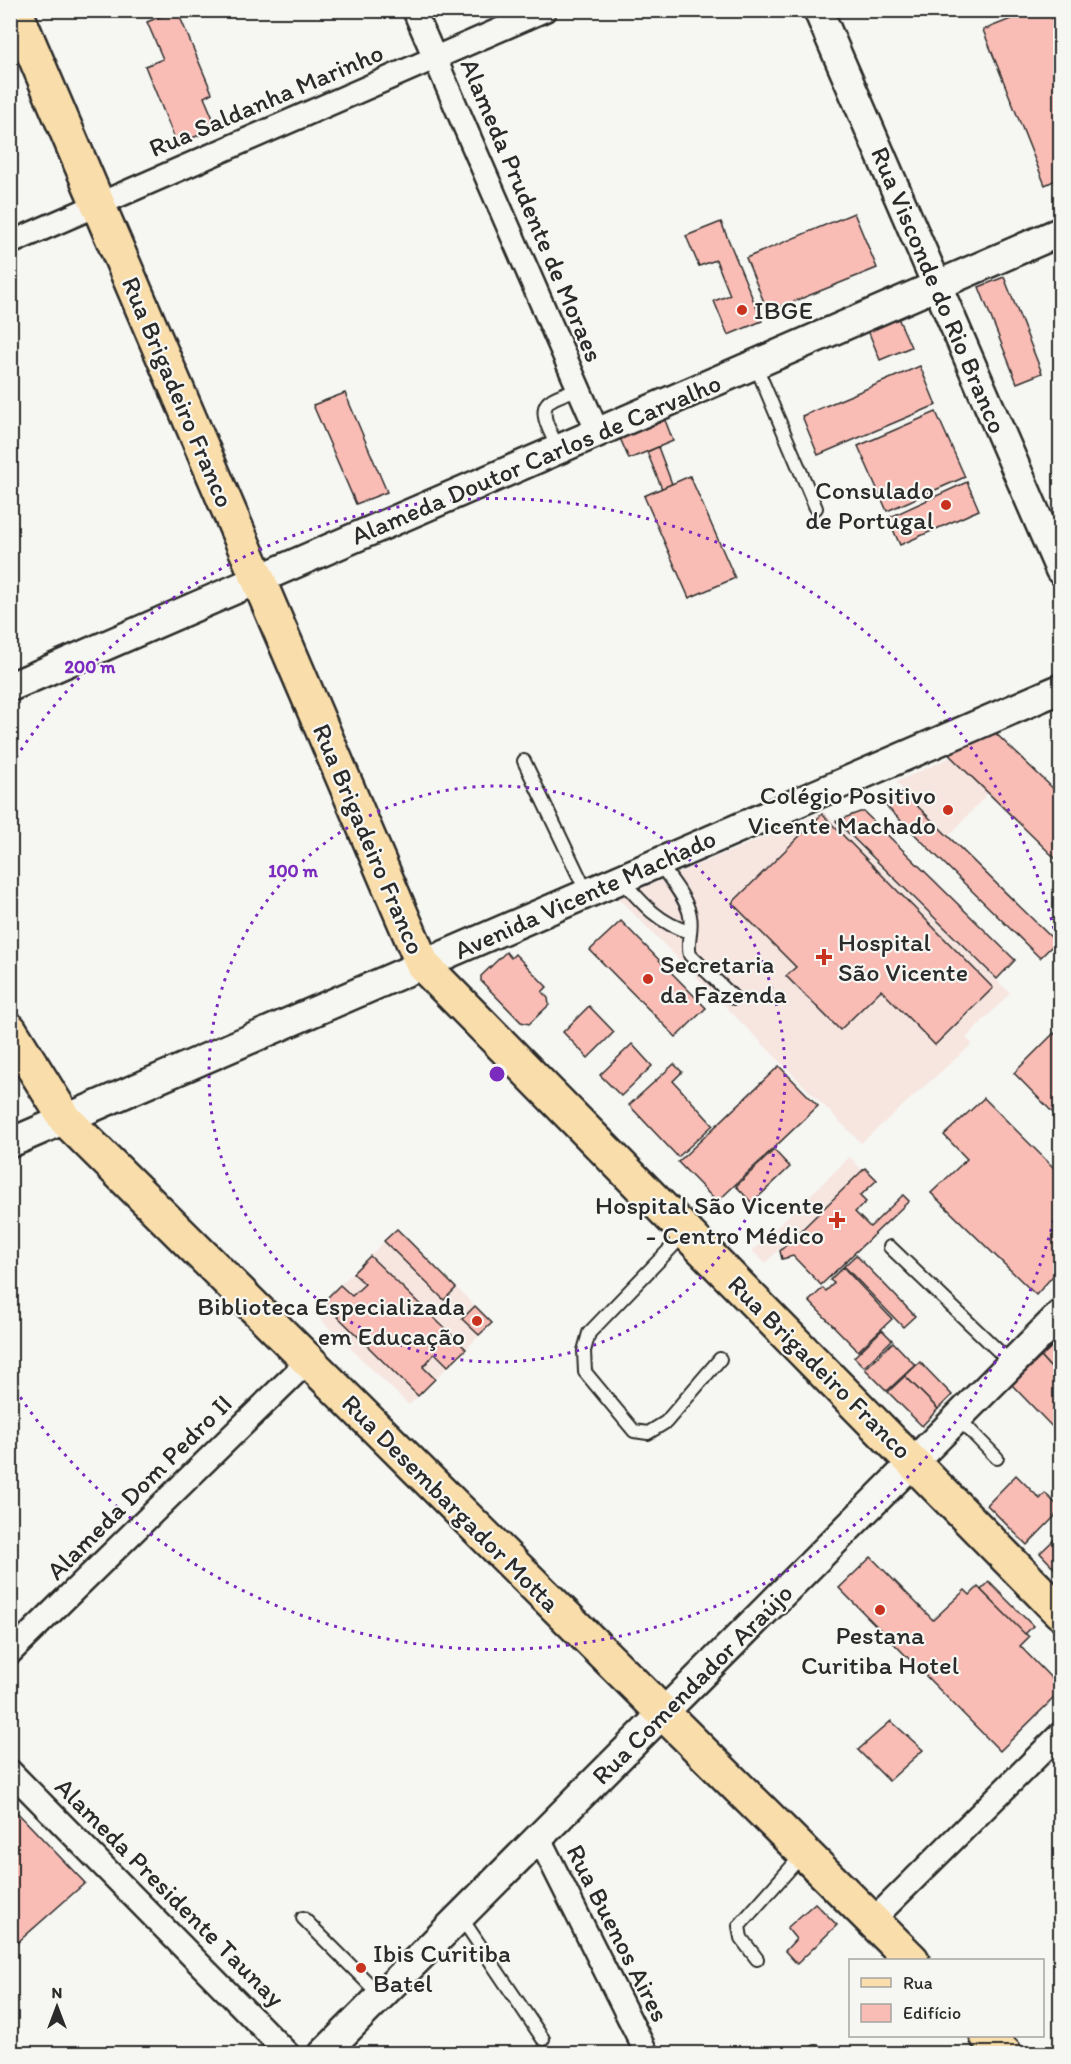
<svg xmlns="http://www.w3.org/2000/svg" width="1071" height="2064" viewBox="0 0 1071 2064" font-family="Itim,sans-serif">
<style>
.built{fill:#f7e5e0}
.building{fill:#f9bdb5;stroke:#2b2b2b;stroke-width:1.5}
.lines{fill:none;stroke-linecap:round;stroke-linejoin:round}
.service-casing{stroke:#2b2b2b;stroke-width:16}
.minor-casing{stroke:#2b2b2b;stroke-width:27}
.tertiary-casing{stroke:#2b2b2b;stroke-width:33}
.primary-casing{stroke:#2b2b2b;stroke-width:38}
.service{stroke:#f6f6f2;stroke-width:12}
.minor{stroke:#f6f6f2;stroke-width:22}
.tertiary{stroke:#f6f6f2;stroke-width:28}
.primary{stroke:#f9deab;stroke-width:33}
.ring{fill:none;stroke:#7b2cbf;stroke-width:3;stroke-dasharray:3 6}
.poi-dot{fill:#c8321e;stroke:#f6f6f2;stroke-width:2}
.labels{text-anchor:middle;dominant-baseline:central;stroke-width:4.5;stroke-linejoin:round;paint-order:stroke}
.street-label{font-size:26px;fill:#2b2b2b;stroke:#f6f6f2}
.poi-label{font-size:26px;fill:#2b2b2b;stroke:#f6f6f2;text-anchor:start}
.centre{fill:#7b2cbf;stroke:#f6f6f2;stroke-width:3}
.ring-label{font-size:18px;text-anchor:middle;font-weight:bold;fill:#7b2cbf;stroke:#f6f6f2;stroke-width:4.5;stroke-linejoin:round;paint-order:stroke}
</style>
<rect width="100%" height="100%" fill="#f6f6f2"/>
<filter id="ink" filterUnits="userSpaceOnUse"><feTurbulence type="fractalNoise" baseFrequency=".0167" numOctaves="2"/><feDisplacementMap in="SourceGraphic" scale="12" xChannelSelector="R" yChannelSelector="G"/><feConvolveMatrix kernelMatrix="1 2 1 2 8 2 1 2 1" color-interpolation-filters="sRGB"/></filter>
<g filter="url(#ink)">
<g class="built">
<path d="M962 752 997 783 948 837 896 782Z"/>
<path d="M824 812 1010 993 966 1038 972 1044 861 1143 618 898Z"/>
<path d="M850 1157 862 1170 765 1263 752 1251Z"/>
<path d="M397 1229 492 1323 409 1405 313 1312Z"/>
</g>
<g class="building">
<path d="M139 10H158L142 17Z"/>
<path d="M177 10 212 93 204 97 217 128 177 144 145 66 163 59 147 22Z"/>
<path d="M1034 10H1049L1060 39V178L1045 185 983 30Z"/>
<path d="M854 213 877 268 768 312 746 258Z"/>
<path d="M721 222 762 321 728 335 714 301 730 295 716 260 699 266 686 236Z"/>
<path d="M1004 277 1042 373 1017 383 979 287Z"/>
<path d="M895 311 911 347 880 360 865 323Z"/>
<path d="M920 366 936 405 818 455 802 416Z"/>
<path d="M345 393 387 492 356 504 313 405Z"/>
<path d="M662 412 673 441 629 459 617 431Z"/>
<path d="M936 412 965 477 887 511 858 446Z"/>
<path d="M658 447 672 484 662 489 647 452Z"/>
<path d="M690 476 735 578 689 598 644 496Z"/>
<path d="M967 482 979 510 900 545 888 518Z"/>
<path d="M988 726 1060 795V863L939 745Z"/>
<path d="M904 793 1056 942 1040 958 886 806 887 800Z"/>
<path d="M860 812H864L1015 960 997 979 836 821Z"/>
<path d="M822 814 993 988 935 1045 881 990 840 1030 786 976 796 967 732 903Z"/>
<path d="M621 921 706 1008 676 1037 590 950Z"/>
<path d="M506 952 511 958 515 954 547 987 542 992 548 998 549 1005 529 1024 521 1022 481 981V976Z"/>
<path d="M589 1006 614 1032 588 1058 563 1032Z"/>
<path d="M1054 1033 1060 1039V1120L1014 1073Z"/>
<path d="M632 1044 652 1066 621 1096 600 1075Z"/>
<path d="M674 1064 682 1072 673 1081 713 1125 678 1157 629 1105Z"/>
<path d="M779 1066 818 1106 717 1202 678 1162Z"/>
<path d="M984 1098 1060 1174V1268L1036 1295 931 1193 967 1159 944 1135Z"/>
<path d="M774 1150 790 1167 752 1203 736 1186Z"/>
<path d="M865 1168 877 1180 860 1196 866 1202 855 1212 870 1227 903 1195 909 1201 821 1285 793 1256 782 1259 780 1251Z"/>
<path d="M397 1229 456 1288 444 1300 384 1241Z"/>
<path d="M856 1255 915 1316 903 1327 844 1266Z"/>
<path d="M370 1256 466 1349 448 1366 435 1353 423 1367 435 1379 418 1396 323 1302 340 1285 352 1296 365 1284 353 1273Z"/>
<path d="M843 1267 892 1319 858 1351 809 1301 823 1288 826 1291 834 1283 830 1280Z"/>
<path d="M475 1306 492 1323 479 1335 462 1319Z"/>
<path d="M882 1330 892 1340 864 1367 854 1357Z"/>
<path d="M1060 1339V1378L1041 1357Z"/>
<path d="M893 1342 915 1365 887 1391 865 1369Z"/>
<path d="M1041 1357 1060 1378V1435L1012 1385Z"/>
<path d="M920 1362 952 1395 938 1409 905 1376Z"/>
<path d="M905 1376 938 1409 922 1426 888 1392Z"/>
<path d="M1016 1475 1040 1499 1045 1493 1060 1508V1511L1027 1545 987 1505Z"/>
<path d="M1060 1534V1574L1040 1553Z"/>
<path d="M871 1557 933 1620 965 1590 970 1595 978 1587 1029 1637 1020 1646 1060 1687V1692L1000 1751 839 1588Z"/>
<path d="M989 1582 1033 1626 1025 1634 981 1590Z"/>
<path d="M891 1721 923 1750 889 1781 858 1750Z"/>
<path d="M10 1805 85 1883 10 1949Z"/>
<path d="M815 1903 837 1925 797 1964 785 1951 796 1939 787 1928Z"/>
</g>
<g class="lines">
<defs>
<g id="service">
<path d="M755 364 816 508"/>
<path d="M559 449C553 437 535 410 551 400 558 395 570 392 578 389"/>
<path d="M524 761 587 893"/>
<path d="M658 862C668 876 688 900 690 916 693 930 686 942 690 955L734 998"/>
<path d="M621 879C641 902 659 924 690 932"/>
<path d="M685 1232 671 1248 589 1333 584 1351 585 1372 634 1431 648 1433 666 1422 720 1359"/>
<path d="M890 1247 1012 1364"/>
<path d="M958 1418 997 1458"/>
<path d="M460 1916 543 2039"/>
<path d="M303 1918 381 1996"/>
<path d="M757 1959 741 1938 739 1926 803 1854"/>
<path d="M814 2054 816 2052"/>
</g>
<g id="minor">
<path d="M414 10 598 433"/>
<path d="M10 243 545 10"/>
<path d="M10 1653 308 1361"/>
<path d="M10 1771 288 2054"/>
<path d="M539 1838 647 2054"/>
<path d="M872 1921 1060 1734"/>
</g>
<g id="tertiary">
<path d="M818 10 1060 570"/>
<path d="M10 687 1060 232"/>
<path d="M10 1143 1060 689"/>
<path d="M323 2054 1060 1315"/>
</g>
<g id="primary">
<path d="M15 10 423 965 1060 1612"/>
<path d="M10 1030 66 1120 912 1960"/>
<path d="M987 2036 1005 2054"/>
</g>
</defs>
<use href="#service" class="service-casing"/>
<use href="#minor" class="minor-casing"/>
<use href="#tertiary" class="tertiary-casing"/>
<use href="#primary" class="primary-casing"/>
<use href="#service" class="service"/>
<use href="#minor" class="minor"/>
<use href="#tertiary" class="tertiary"/>
<use href="#primary" class="primary"/>
</g>
</g>
<g class="ring">
<circle cx="497" cy="1074" r="288"/>
<path d="M1060 1194A576 576 0 0 1 11 1383M11 765A576 576 0 0 1 1060 954"/>
</g>
<g class="poi-dot">
<circle cx="742" cy="310" r="6"/>
<circle cx="946" cy="505" r="6"/>
<circle cx="948" cy="810" r="6"/>
<path d="M821 948h6v6h6v6h-6v6h-6v-6h-6v-6h6z"/>
<circle cx="648" cy="979" r="6"/>
<path d="M834 1211h6v6h6v6h-6v6h-6v-6h-6v-6h6z"/>
<circle cx="477" cy="1321" r="6"/>
<circle cx="880" cy="1610" r="6"/>
<circle cx="361" cy="1968" r="6"/>
</g>
<g class="labels">
<g class="street-label">
<text transform="translate(266 100) rotate(-23)">Rua Saldanha Marinho</text>
<text transform="translate(532 210) rotate(67)">Alameda Prudente de Moraes</text>
<text transform="translate(939 290) rotate(67)">Rua Visconde do Rio Branco</text>
<text transform="translate(178 392) rotate(67)">Rua Brigadeiro Franco</text>
<text transform="translate(536 459) rotate(-23)">Alameda Doutor Carlos de Carvalho</text>
<text transform="translate(369 839) rotate(67)">Rua Brigadeiro Franco</text>
<text transform="translate(585 894) rotate(-24)">Avenida Vicente Machado</text>
<text transform="translate(820 1367) rotate(45)">Rua Brigadeiro Franco</text>
<text transform="translate(139 1487) rotate(-45)">Alameda Dom Pedro II</text>
<text transform="translate(451 1503) rotate(45)">Rua Desembargador Motta</text>
<text transform="translate(692 1684) rotate(-45)">Rua Comendador Araújo</text>
<text transform="translate(170 1892) rotate(45)">Alameda Presidente Taunay</text>
<text transform="translate(618 1933) rotate(63)">Rua Buenos Aires</text>
</g>
<g class="poi-label">
<text x="754" y="310">IBGE</text>
<text x="934" y="490" text-anchor="end">Consulado<tspan x="934" dy="30">de Portugal</tspan></text>
<text x="936" y="795" text-anchor="end">Colégio Positivo<tspan x="936" dy="30">Vicente Machado</tspan></text>
<text x="838" y="942">Hospital<tspan x="838" dy="30">São Vicente</tspan></text>
<text x="660" y="964">Secretaria<tspan x="660" dy="30">da Fazenda</tspan></text>
<text x="824" y="1205" text-anchor="end">Hospital São Vicente<tspan x="824" dy="30">- Centro Médico</tspan></text>
<text x="465" y="1306" text-anchor="end">Biblioteca Especializada<tspan x="465" dy="30">em Educação</tspan></text>
<text x="880" y="1635" text-anchor="middle">Pestana<tspan x="880" dy="30">Curitiba Hotel</tspan></text>
<text x="373" y="1953">Ibis Curitiba<tspan x="373" dy="30">Batel</tspan></text>
</g>
</g>
<circle cx="497" cy="1074" r="9" class="centre"/>
<g class="ring-label">
<text x="90" y="673">200 m</text>
<text x="293" y="877">100 m</text>
</g>
<rect width="1071" height="2064" fill="none" stroke="#f6f6f2" stroke-width="36"/>
<rect x="18" y="18" width="1035" height="2028" fill="none" stroke="#2b2b2b" stroke-width="2" filter="url(#ink)"/>
<rect x="849" y="1959" width="195" height="78" fill="#f6f6f2" stroke="#a5a5a2" stroke-width="1.5"/>
<rect x="861" y="1978" width="30" height="9" fill="#f9deab" stroke="#a5a5a2" stroke-width="1.5"/>
<text x="903" y="1989" font-size="18" fill="#2b2b2b">Rua</text>
<rect x="861" y="2004" width="30" height="18" fill="#f9bdb5" stroke="#a5a5a2" stroke-width="1.5"/>
<text x="903" y="2019" font-size="18" fill="#2b2b2b">Edifício</text>
<g transform="translate(57 2007)" stroke="#f6f6f2" stroke-width="4.5" paint-order="stroke">
<path d="M0-4.5L10 22L0 15L-10 22Z" fill="#2b2b2b"/>
<text y="-9" font-size="16" font-weight="bold" text-anchor="middle" fill="#2b2b2b">N</text>
</g>
</svg>
